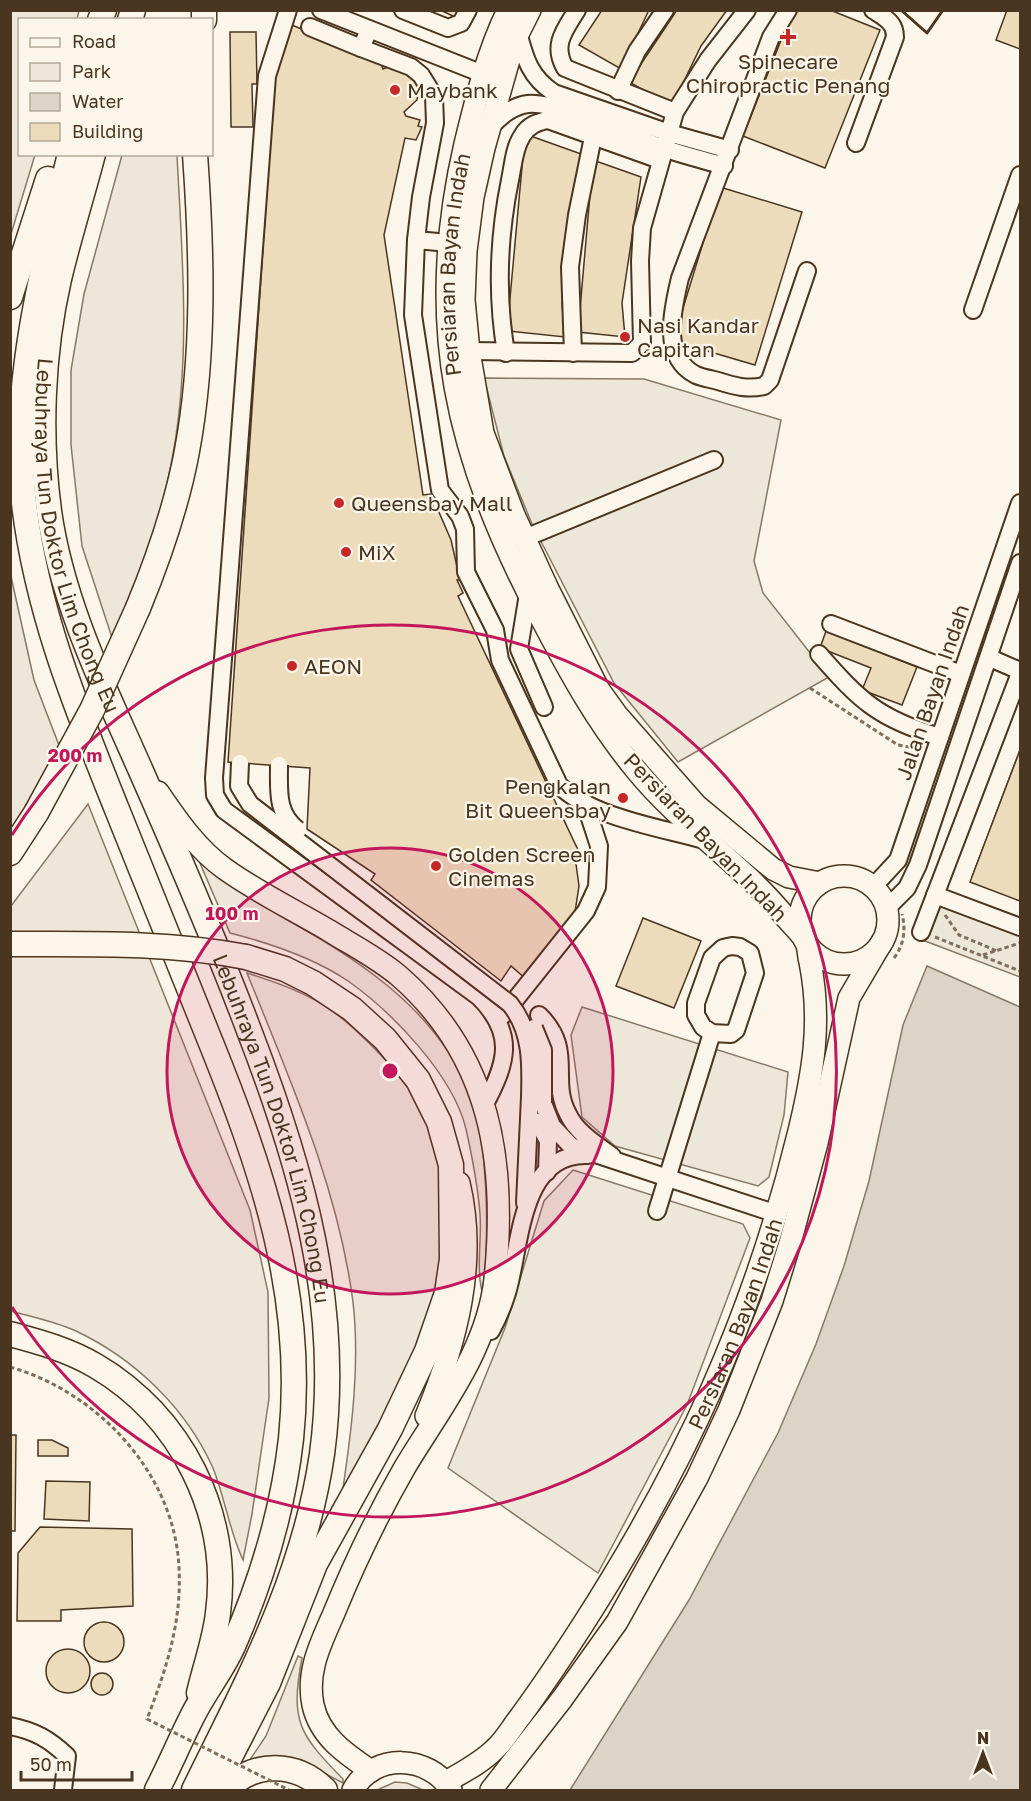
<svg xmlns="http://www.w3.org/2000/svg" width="1031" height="1801" viewBox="0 0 1031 1801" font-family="'Golos Text',sans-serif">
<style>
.green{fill:#ede6d9;stroke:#887966;stroke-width:1.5}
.parking{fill:#ede7d9;stroke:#887966;stroke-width:1.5}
.water{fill:#dcd4c6;stroke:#887966;stroke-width:1.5}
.building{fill:#ecdcbc;stroke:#4a3520;stroke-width:1.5}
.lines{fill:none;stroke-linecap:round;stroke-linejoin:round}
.minor-casing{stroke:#4a3520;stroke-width:20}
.major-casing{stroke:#4a3520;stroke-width:24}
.highway-casing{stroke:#4a3520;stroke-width:27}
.path{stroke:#7f6f5c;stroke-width:3;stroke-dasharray:4.5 3;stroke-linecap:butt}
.minor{stroke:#fbf6e9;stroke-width:16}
.major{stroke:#fbf6e9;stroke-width:21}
.highway{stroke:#fbf6e9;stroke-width:24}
.minor-bridge-casing{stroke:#4a3520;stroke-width:20;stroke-linecap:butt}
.highway-bridge-casing{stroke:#4a3520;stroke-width:27;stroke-linecap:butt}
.path-bridge{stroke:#7f6f5c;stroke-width:3;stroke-dasharray:4.5 3;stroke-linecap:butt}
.minor-bridge{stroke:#fbf6e9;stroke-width:16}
.highway-bridge{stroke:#fbf6e9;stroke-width:24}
.wall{stroke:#4a3520;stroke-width:3}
.ring{fill:none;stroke:#c2185b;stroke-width:3}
.poi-dot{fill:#c62828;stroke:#fbf6e9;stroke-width:2}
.labels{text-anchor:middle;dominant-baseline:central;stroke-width:4.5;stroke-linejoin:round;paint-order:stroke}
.poi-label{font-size:21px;fill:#4a3520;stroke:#fbf6e9;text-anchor:start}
.street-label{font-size:21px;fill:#4a3520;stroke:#fbf6e9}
.centre{fill:#c2185b;stroke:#fbf6e9;stroke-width:3}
.ring-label{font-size:18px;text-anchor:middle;font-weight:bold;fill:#c2185b;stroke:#fbf6e9;stroke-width:4.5;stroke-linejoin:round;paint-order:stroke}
</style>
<rect width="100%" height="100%" fill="#fbf6e9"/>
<g class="green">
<path d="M11 10 79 11 77 19 20 20V154L35 155 11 234Z"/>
<path d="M122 155H177C182 254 191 355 173 454 161 521 138 586 116 650L82 546 71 445V370L84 294Z"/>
<path d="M10 572 34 680 60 748 10 838Z"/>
<path d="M88 804 250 1210 268 1292 269 1398 252 1514 243 1560C229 1530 225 1498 213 1468 186 1408 135 1359 76 1331 56 1322 32 1317 11 1311V906Z"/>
<path d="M200 863C223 879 247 896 271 910 354 958 431 1002 471 1093 482 1119 483 1151 485 1178 487 1203 488 1268 482 1291 476 1268 482 1239 480 1214 478 1187 472 1156 466 1129 453 1075 392 1012 348 981 314 958 269 943 230 933Z"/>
<path d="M247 973C273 981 299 990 322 1004 340 1015 357 1031 371 1045 391 1065 411 1087 423 1113 452 1177 448 1257 428 1323 410 1381 373 1435 343 1488 352 1427 360 1363 353 1302 338 1187 290 1080 247 973Z"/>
<path d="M298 1656 302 1658C290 1722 299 1734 343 1779V1783L297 1759 277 1756 245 1767 266 1736Z"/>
<path d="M395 1782 407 1783 423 1790H377Z"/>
</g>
<g class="parking">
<path d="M484 378 644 379 781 420 754 561 763 593 829 677 678 762 614 683 532 524 504 456Z"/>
<path d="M945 890 1020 919V977L925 941Z"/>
<path d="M582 1007 788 1072 784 1115 769 1177 758 1186 615 1146 582 1117 571 1035Z"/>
<path d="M573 1170 743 1224 750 1238 687 1405 598 1573 448 1468 505 1328 544 1201Z"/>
</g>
<path class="water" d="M927 966 1020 1007V1790H570L689 1600 778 1433 816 1344 844 1266 869 1181 903 1025Z"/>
<g class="building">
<path d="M440 10H459L455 17Z"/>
<path d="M602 10H649L621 69 579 45Z"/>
<path d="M677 10H727L701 46 672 106 629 82Z"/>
<path d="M793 10H830L880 30 825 168 743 136Z"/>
<path d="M1007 10H1020V49L996 40Z"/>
<path d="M292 25 381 63 383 69 388 67 416 77 419 84 417 100 404 112 406 116 420 120 418 126 422 127 416 140 405 138 384 235 423 495 431 494 434 511 438 510 451 540 460 580H457L463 593 458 596 578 850 571 854 576 864 579 886 575 912 527 980 511 966 501 981 371 880 375 874 307 829 310 768 228 762 275 71Z"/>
<path d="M230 32H256L257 84H252L253 127H231Z"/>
<path d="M525 134 584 155 562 303 565 337 507 331Z"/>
<path d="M593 160 641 177 622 303 625 337 578 332Z"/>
<path d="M720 187 802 212 755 365 673 341Z"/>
<path d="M826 631 917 667 902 705 862 690 871 668 820 648Z"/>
<path d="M1020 750V901L1011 897 1013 893 972 877Z"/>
<path d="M1020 750V901L970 882Z"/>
<path d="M643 918 701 941 674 1008 616 986Z"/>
<path d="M10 1435H16L15 1531H10Z"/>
<path d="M38 1440H52L68 1448V1456H38Z"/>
<path d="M46 1481 90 1482 89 1521 44 1519Z"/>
<path d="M40 1527 132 1529 133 1606 61 1610V1621H17L18 1553Z"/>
<circle cx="104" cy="1642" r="20"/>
<circle cx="68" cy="1671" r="22"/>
<circle cx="102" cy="1684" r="11"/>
</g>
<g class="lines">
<defs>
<g id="minor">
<path d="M288 10 267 76 214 778 215 795 224 810 479 997C516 1034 507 1063 484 1106"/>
<path d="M321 10 493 78"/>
<path d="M403 10 448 28 461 23 468 10"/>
<path d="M577 10C564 31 552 45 565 68L675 112"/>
<path d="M788 10 771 37 680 278C673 308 660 357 696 375 703 378 711 379 718 381 734 386 747 390 764 386L770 380 807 271"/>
<path d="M310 27 361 48"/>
<path d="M369 30 361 48 411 67 421 75 434 96 435 123 421 197 416 240 413 315 440 490 460 516 465 529 466 572 495 630 500 660 559 785C590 817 662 828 704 840"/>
<path d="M518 32C525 59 530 77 554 93L669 133 730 150"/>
<path d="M618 91 637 51 665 10"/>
<path d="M490 127C501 116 512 106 528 104 557 101 632 137 663 148 683 155 704 160 724 166"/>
<path d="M856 143 895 37C895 22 885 18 873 10"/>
<path d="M416 240 449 243"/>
<path d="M973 310 1020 175"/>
<path d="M469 351 632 353 642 343 640 261 642 228 675 112 708 60 747 10"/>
<path d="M506 353C496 294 498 239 510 180 513 166 514 148 522 136 528 125 538 122 548 120L660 160"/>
<path d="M573 353 570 267 577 215 593 137"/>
<path d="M525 538 714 460"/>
<path d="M528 594 519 649 544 707"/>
<path d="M831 624 961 674"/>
<path d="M819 654C860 701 879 719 940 737"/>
<path d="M990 658 1020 671"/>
<path d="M873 887 898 860 1020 503"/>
<path d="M935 895 1020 927"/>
<path d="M886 909 907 888 918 865 1020 563"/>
<path d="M921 932 1020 673"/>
<path d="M732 946 740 947 750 953 755 973 736 1030 731 1034 712 1033 703 1027 696 1015V1003L712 958 723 948Z"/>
<path d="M503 1015 586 911 597 887 599 846 585 803"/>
<path d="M539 1015C575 1050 549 1079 568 1114 576 1132 597 1145 612 1156"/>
<path d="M543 1103 552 1126 571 1146 777 1214"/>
<path d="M538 1122 548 1141 547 1172"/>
<path d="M525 1203 530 1097"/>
<path d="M657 1211 712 1033"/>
<path d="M491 1331C497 1320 503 1306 507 1293 521 1248 519 1152 588 1155"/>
<path d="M10 1726C35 1731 49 1739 67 1756L63 1790"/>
</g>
<g id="major">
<path d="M530 10 514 42 484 148 473 197 466 251 464 300 469 351 483 433 514 515 548 589 599 690 617 715 696 805 773 869 789 877 820 883"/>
<path d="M158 792C177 820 197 849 225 869 257 892 294 910 328 930 352 945 378 958 399 976 491 1056 507 1162 495 1279 487 1351 441 1407 405 1467 378 1514 354 1564 334 1613 321 1643 306 1671 313 1705 320 1737 346 1754 371 1771"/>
<circle cx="844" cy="920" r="44"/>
<path d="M426 1416C456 1343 478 1263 459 1183"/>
<path id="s1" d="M446 1782C463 1772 481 1763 495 1749 505 1740 512 1727 520 1717 542 1687 562 1657 582 1626 685 1466 754 1315 799 1131 813 1073 822 1022 810 962 808 956 809 949 806 942 802 934 793 926 787 919 743 864 682 826 637 771 597 723 570 673 541 618 456 457 423 325 465 144 476 99 487 53 508 10"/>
<path d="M353 1790C374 1752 429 1755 451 1790"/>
<path d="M491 1790 562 1699 617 1622 697 1478 729 1410 772 1301 790 1243 817 1143 849 998 882 942"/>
</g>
<g id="highway">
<path d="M204 10V20"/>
<path d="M100 20 104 10"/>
<path d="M130 20 133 10"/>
<path d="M70 154C44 260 12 386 23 494 34 604 75 705 116 807 147 884 178 961 209 1038 262 1169 306 1295 291 1439 283 1509 261 1582 233 1646 222 1670 206 1690 194 1713 181 1738 170 1765 157 1790"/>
<path id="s2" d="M93 154C82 196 69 237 59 279 42 353 39 436 49 511 62 603 104 687 141 771 179 857 217 945 250 1033 302 1168 342 1307 322 1454 304 1578 248 1680 194 1790"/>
<path d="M10 297 48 179"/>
<path d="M138 608C159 557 177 505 187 451 205 354 202 252 195 154"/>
<path d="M10 853 36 813"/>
<path d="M10 1334C40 1342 69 1350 96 1366 181 1416 231 1514 218 1613 215 1640 205 1667 199 1693"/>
<path d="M213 1790 268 1683 315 1564 390 1429 427 1351 447 1293 452 1259 451 1165 439 1122 418 1080 385 1039 352 1009 313 983 285 969 246 957"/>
<path d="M226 1790C254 1760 297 1762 325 1790"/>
</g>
</defs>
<use href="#minor" class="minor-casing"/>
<use href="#major" class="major-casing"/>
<use href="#highway" class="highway-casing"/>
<g class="path">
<path d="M810 688 898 745 920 749"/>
<path d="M945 915 959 935 997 951"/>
<path d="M935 937 1020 971"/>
<path d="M983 955 1020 943"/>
<path d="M894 958C904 945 906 930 902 914"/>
</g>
<use href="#minor" class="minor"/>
<use href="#major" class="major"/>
<use href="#highway" class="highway"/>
<defs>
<g id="minor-bridge">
<path d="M240 763 239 786 250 804 510 1004C532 1031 531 1064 530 1097"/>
<path d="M279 765C279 790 276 814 298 830"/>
<path d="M534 1028 543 1050V1103"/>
</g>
<g id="highway-bridge">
<path d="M36 813 92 710 138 608"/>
<path d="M10 944C90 944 168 942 246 957"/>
</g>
</defs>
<use href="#minor-bridge" class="minor-bridge-casing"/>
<use href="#highway-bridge" class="highway-bridge-casing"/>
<path class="path-bridge" d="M10 1367C98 1392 175 1474 179 1568 182 1622 166 1670 147 1719L289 1790"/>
<use href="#minor-bridge" class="minor-bridge"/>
<use href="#highway-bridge" class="highway-bridge"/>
<path class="wall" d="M901 10 927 33 943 10"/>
</g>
<circle cx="390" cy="1071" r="223" fill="#c2185b" fill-opacity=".12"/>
<g class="ring">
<circle cx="390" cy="1071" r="223"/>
<path d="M12 835A446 446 0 1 1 12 1307"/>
</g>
<g class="poi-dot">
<path d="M785 28h6v6h6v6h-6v6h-6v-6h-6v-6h6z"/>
<circle cx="395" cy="90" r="6"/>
<circle cx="625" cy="337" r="6"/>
<circle cx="339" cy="503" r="6"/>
<circle cx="346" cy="552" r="6"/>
<circle cx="292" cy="666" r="6"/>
<circle cx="623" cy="798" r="6"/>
<circle cx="436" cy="866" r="6"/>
</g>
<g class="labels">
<g class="poi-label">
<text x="788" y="61" text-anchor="middle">Spinecare<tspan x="788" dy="24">Chiropractic Penang</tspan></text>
<text x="407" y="90">Maybank</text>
<text x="637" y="325">Nasi Kandar<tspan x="637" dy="24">Capitan</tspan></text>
<text x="351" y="503">Queensbay Mall</text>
<text x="358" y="552">MiX</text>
<text x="304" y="666">AEON</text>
<text x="611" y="786" text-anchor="end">Pengkalan<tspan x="611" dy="24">Bit Queensbay</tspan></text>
<text x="448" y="854">Golden Screen<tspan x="448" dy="24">Cinemas</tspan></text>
</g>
<g class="street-label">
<text stroke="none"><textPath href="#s1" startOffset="1737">Persiaran Bayan Indah</textPath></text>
<text stroke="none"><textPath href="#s2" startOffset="392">Lebuhraya Tun Doktor Lim Chong Eu</textPath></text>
<text transform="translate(932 692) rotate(-71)">Jalan Bayan Indah</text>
<text transform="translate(706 837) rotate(46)">Persiaran Bayan Indah</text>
<text stroke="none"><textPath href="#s2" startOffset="1022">Lebuhraya Tun Doktor Lim Chong Eu</textPath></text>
<text stroke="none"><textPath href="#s1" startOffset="550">Persiaran Bayan Indah</textPath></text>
</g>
</g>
<circle cx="390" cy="1071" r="9" class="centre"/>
<g class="ring-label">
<text x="75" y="762">200 m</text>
<text x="232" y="920">100 m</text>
</g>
<rect width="1031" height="1801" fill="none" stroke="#4a3520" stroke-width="24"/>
<rect x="18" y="18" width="195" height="138" fill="#fbf6e9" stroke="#b4a999" stroke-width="1.5"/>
<rect x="30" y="38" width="30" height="9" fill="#fbf6e9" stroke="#b4a999" stroke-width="1.5"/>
<text x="72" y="48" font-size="18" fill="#4a3520">Road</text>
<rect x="30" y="63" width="30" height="18" fill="#ede6d9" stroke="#b4a999" stroke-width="1.5"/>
<text x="72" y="78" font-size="18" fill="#4a3520">Park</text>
<rect x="30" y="93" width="30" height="18" fill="#dcd4c6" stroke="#b4a999" stroke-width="1.5"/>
<text x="72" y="108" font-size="18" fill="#4a3520">Water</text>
<rect x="30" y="123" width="30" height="18" fill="#ecdcbc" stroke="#b4a999" stroke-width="1.5"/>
<text x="72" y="138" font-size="18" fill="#4a3520">Building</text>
<g transform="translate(983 1753)" stroke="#fbf6e9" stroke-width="4.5" paint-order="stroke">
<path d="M0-4.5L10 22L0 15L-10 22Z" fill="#4a3520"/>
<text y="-9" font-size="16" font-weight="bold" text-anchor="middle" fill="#4a3520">N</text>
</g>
<path d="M21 1771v9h111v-9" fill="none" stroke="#4a3520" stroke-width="3"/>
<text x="30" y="1771" font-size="18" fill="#4a3520" stroke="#fbf6e9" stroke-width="4.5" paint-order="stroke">50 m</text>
</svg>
